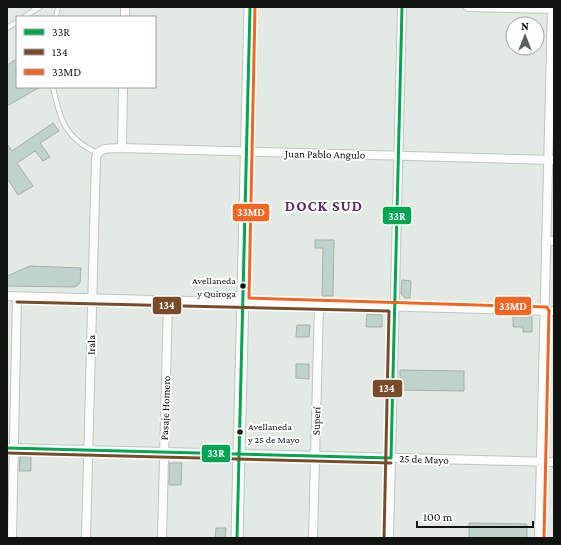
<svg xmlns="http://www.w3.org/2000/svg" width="561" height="545" viewBox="0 0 561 545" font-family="'Crimson Pro',serif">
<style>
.building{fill:#bfd2cc;stroke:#a8afab}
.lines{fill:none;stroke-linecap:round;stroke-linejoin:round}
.lane-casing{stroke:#c0c6c1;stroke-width:6}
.street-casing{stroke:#c0c6c1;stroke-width:10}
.secondary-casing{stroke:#c0c6c1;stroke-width:13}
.lane{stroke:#fbfcfb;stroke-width:4}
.street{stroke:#fbfcfb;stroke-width:8}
.secondary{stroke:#fbfcfb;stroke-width:11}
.bus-1-casing{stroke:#fff;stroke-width:6}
.bus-2-casing{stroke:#fff;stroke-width:6}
.bus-3-casing{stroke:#fff;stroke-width:6}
.bus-1{stroke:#00a651;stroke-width:3}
.bus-2{stroke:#7a4b2a;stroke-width:3}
.bus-3{stroke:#f26522;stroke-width:3}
.bus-dot{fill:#101511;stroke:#fff;stroke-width:1.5}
.labels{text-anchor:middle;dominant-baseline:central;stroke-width:4;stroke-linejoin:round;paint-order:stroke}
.bus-label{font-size:10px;fill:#101511;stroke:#fff;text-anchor:end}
.street-label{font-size:11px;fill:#101511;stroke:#fff}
.district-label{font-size:15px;font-weight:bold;letter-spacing:1px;fill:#5c2f63;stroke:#fff}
.line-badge{stroke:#fff;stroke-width:1.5}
.badge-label{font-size:11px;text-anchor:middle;font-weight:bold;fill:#fff}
</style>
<rect width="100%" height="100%" fill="#e2eae3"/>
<g class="building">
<path d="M17 59V87H40L7 106V65Z"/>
<path d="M53 123 59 131 40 143 50 157 43 161 35 151 17 163 33 186 18 195 7 178V144L12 151Z"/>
<path d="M315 240H334L333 296H322L323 248H315Z"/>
<path d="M30 266 81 268 80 283 75 287 7 286V276Z"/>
<path d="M402 280 411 281 410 298H405L401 294Z"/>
<path d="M367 314 382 315V327H366Z"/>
<path d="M513 317H532V332H523V327H513Z"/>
<path d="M297 325H310L309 337H296Z"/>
<path d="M296 364H309V379L296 378Z"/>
<path d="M400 370 464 371V391L400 390Z"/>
<path d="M20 456H31V471H19Z"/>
<path d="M169 463H182L181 485H169Z"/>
<path d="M469 523 527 524V538H469Z"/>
<path d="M216 528H226L225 538H215Z"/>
</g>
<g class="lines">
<defs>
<g id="lane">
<path d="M33 7 35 10 40 7"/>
<path d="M24 17 35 10"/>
<path d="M56 17 58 7"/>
<path d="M7 28 17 22"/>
<path d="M53 87C60 120 65 138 97 153"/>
</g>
<g id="street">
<path d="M468 7 554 9"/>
<path d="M125 17V7"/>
<path d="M122 148 123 87"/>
<path d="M546 241H554"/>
<path d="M7 296 554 311"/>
<path d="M7 448 554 462"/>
<path d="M12 538 17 297"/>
<path d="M86 538 96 158C98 146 112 149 122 148L554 160"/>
<path d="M162 538 168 301"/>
<path d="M313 538 319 304"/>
<path d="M389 538 402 7"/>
<path d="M539 538 552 7"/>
</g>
<path id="secondary" d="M237 538 250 7"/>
</defs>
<use href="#lane" class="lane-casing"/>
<use href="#street" class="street-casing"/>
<use href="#secondary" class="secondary-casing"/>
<use href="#lane" class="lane"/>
<use href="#street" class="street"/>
<use href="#secondary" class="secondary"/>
<defs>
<g id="bus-1">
<path d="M7 448 391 458 402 7"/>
<path d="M237 538 250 7"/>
</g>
<g id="bus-2">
<path d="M17 302 389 311 384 538"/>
<path d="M7 453 391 463"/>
</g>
<path id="bus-3" d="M255 7 249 298 547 307 549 311 544 538"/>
</defs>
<use href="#bus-1" class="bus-1-casing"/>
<use href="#bus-2" class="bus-2-casing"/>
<use href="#bus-3" class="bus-3-casing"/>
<use href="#bus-1" class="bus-1"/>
<use href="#bus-2" class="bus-2"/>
<use href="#bus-3" class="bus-3"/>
</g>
<g class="bus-dot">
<circle cx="243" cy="286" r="3.5"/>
<circle cx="240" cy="432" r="3.5"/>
</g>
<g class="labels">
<g class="bus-label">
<text x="236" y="280">Avellaneda<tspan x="236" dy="13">y Quiroga</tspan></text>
<text x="248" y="426" text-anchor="start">Avellaneda<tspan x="248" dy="13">y 25 de Mayo</tspan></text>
</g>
<g class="street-label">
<text transform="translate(325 154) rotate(1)">Juan Pablo Angulo</text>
<text transform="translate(91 345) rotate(-89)">Irala</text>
<text transform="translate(165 408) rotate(-88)">Pasaje Homero</text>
<text transform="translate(316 421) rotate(-89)">Superí</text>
<text transform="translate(424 459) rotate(2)">25 de Mayo</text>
</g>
<g class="district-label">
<text x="324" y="206">DOCK SUD</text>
</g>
</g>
<g class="line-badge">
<rect x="232" y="203" width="38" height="19" rx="4" fill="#f26522"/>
<rect x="382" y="206" width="30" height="19" rx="4" fill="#00a651"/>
<rect x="152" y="296" width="30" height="19" rx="4" fill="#7a4b2a"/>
<rect x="494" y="296" width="38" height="20" rx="4" fill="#f26522"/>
<rect x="372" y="379" width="31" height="19" rx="4" fill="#7a4b2a"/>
<rect x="201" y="444" width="30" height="19" rx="4" fill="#00a651"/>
</g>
<g class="badge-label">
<text x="251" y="216">33MD</text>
<text x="397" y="220">33R</text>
<text x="167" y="309">134</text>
<text x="513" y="310">33MD</text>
<text x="387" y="392">134</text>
<text x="216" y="457">33R</text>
</g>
<rect width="561" height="545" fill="none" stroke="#101511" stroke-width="16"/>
<rect x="16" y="16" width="140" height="72" fill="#ffffff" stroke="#9fa1a0"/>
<rect x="24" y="29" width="20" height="6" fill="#00a651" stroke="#9fa1a0"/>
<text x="52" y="36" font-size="12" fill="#101511">33R</text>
<rect x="24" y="49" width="20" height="6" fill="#7a4b2a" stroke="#9fa1a0"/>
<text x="52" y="56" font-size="12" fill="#101511">134</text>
<rect x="24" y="69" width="20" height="6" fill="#f26522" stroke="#9fa1a0"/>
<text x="52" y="76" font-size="12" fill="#101511">33MD</text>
<g transform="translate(525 36)"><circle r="19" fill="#ffffff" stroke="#9fa1a0"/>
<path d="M0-3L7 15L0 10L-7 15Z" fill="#5a605a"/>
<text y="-6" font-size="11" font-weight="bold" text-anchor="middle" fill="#101511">N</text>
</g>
<path d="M417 521v6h116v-6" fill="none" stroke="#101511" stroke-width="2"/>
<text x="423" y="521" font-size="12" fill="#101511" stroke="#ffffff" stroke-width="3" paint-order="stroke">100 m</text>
</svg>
